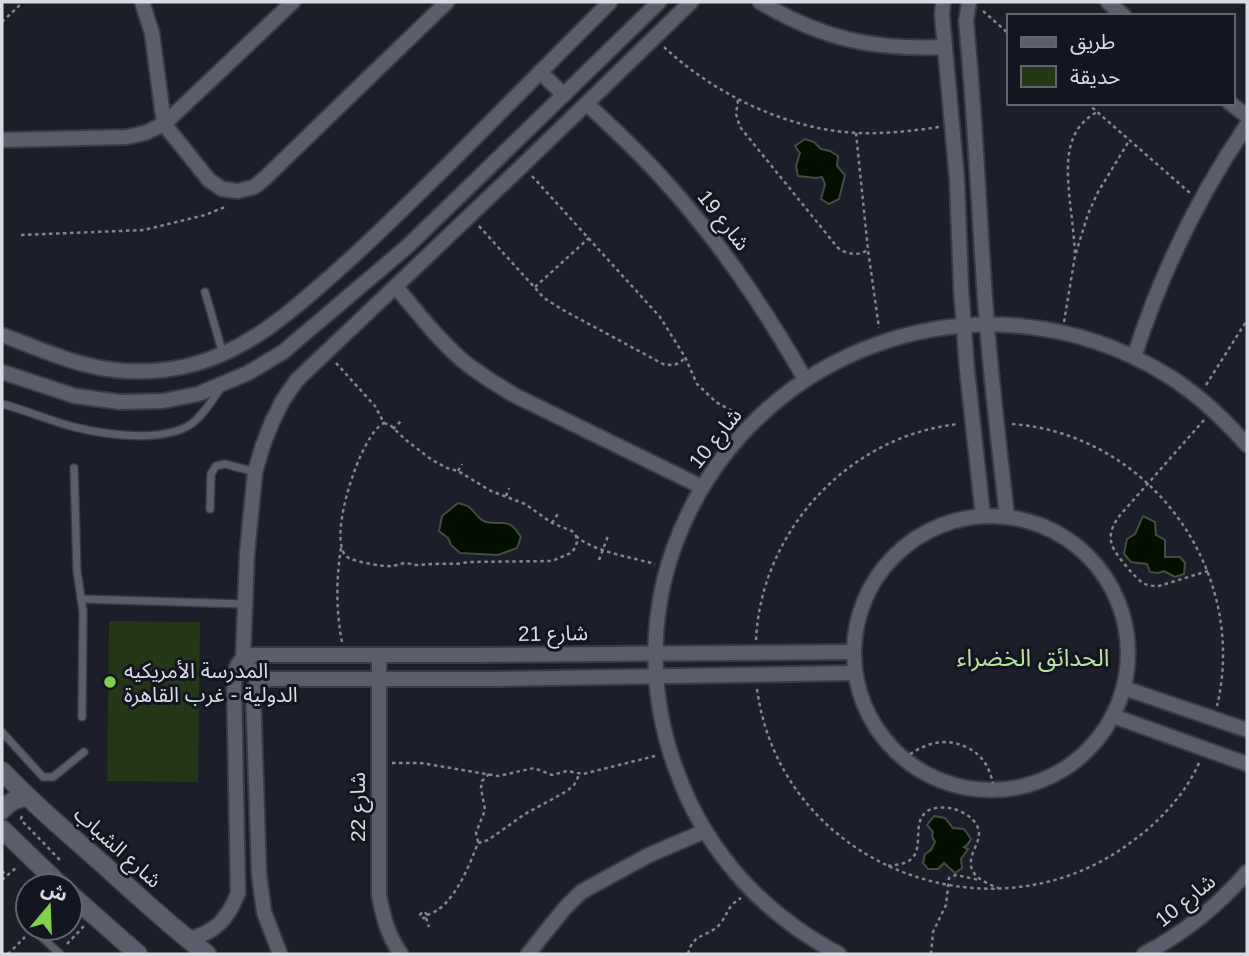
<svg xmlns="http://www.w3.org/2000/svg" width="1249" height="956" viewBox="0 0 1249 956" font-family="Arial,'Noto Sans Arabic',sans-serif">
<style>
.green{fill:#243717}
.water{fill:#031000;stroke:#434d44;stroke-width:2}
.lines{fill:none;stroke-linecap:round;stroke-linejoin:round}
.service-casing{stroke:#393b44;stroke-width:10}
.minor-casing{stroke:#393b44;stroke-width:18}
.tertiary-casing{stroke:#393b44;stroke-width:21}
.path{stroke:#83858f;stroke-width:2.5;stroke-dasharray:3.5 3.5;stroke-linecap:butt}
.service{stroke:#5a5d6a;stroke-width:7}
.minor{stroke:#5a5d6a;stroke-width:14}
.tertiary{stroke:#5a5d6a;stroke-width:18}
.poi-dot{fill:#84cf4d;stroke:#131520;stroke-width:2.5}
.labels{text-anchor:middle;dominant-baseline:central;stroke-width:6;stroke-linejoin:round;paint-order:stroke}
.street-label{font-size:21px;fill:#d9dbe3;stroke:#131520}
.poi-label{font-size:21px;fill:#d9dbe3;stroke:#131520;text-anchor:start}
.quarter-label{font-size:24px;fill:#bae4a1;stroke:#131520}
</style>
<rect width="100%" height="100%" fill="#1c1e29"/>
<path class="green" d="M109 621 200 622 198 782 107 781Z"/>
<g class="water">
<path d="M805 139 814 142 821 149 830 151 838 156 837 166 845 175 839 199 829 204 821 199 825 184 822 177 816 178 798 176 796 166 800 153 795 146Z"/>
<path d="M458 503C459 503 468 506 469 507 475 511 478 520 486 522 504 526 508 516 521 537L517 548 498 555 460 553 451 545 448 538 439 531 442 516Z"/>
<path d="M1143 516 1155 522 1156 535 1165 540V557H1180L1185 563 1184 574 1175 577 1164 571 1158 573 1150 572 1147 564 1131 562 1124 554 1127 539 1135 534Z"/>
<path d="M934 816 945 818 953 828 964 829 971 839 968 844 964 847 968 849 961 859 962 868 955 873 944 863 938 869H928L923 863 925 854 931 850 935 842 932 836 933 832 927 825Z"/>
</g>
<g class="lines">
<defs>
<g id="service">
<path d="M205 292 223 354"/>
<path d="M2 404C26 410 50 421 74 427 106 435 169 444 195 421 206 411 214 398 222 386"/>
<path d="M74 468 77 571 83 611 82 717"/>
<path d="M210 509 211 474 216 466 225 464 255 472"/>
<path d="M81 599 245 604"/>
<path d="M2 732 43 777H53L84 752"/>
<path d="M28 906 26 914 28 923"/>
<path d="M32 928 60 954"/>
</g>
<g id="minor">
<path d="M142 2 152 33 164 124 209 180 222 189 238 191 254 187 266 177 447 2"/>
<path d="M760 2C822 39 873 50 945 47"/>
<path d="M943 2 942 15 957 180 961 288 967 370 983 516"/>
<path d="M969 2 966 21C976 122 979 224 987 325 992 389 1000 453 1007 517"/>
<path d="M1108 2 1124 16"/>
<path d="M540 72 564 95"/>
<path d="M1230 103 1247 116"/>
<path d="M587 104C616 131 644 157 670 187 723 246 766 311 805 379"/>
<path d="M2 140 127 137 145 133 164 124 293 2"/>
<path d="M396 287C417 312 437 338 462 360 479 374 497 385 516 396L702 487"/>
<path d="M2 335C30 345 58 358 87 365 119 373 155 373 187 366 247 352 293 310 338 270 376 236 412 200 449 164 502 110 556 56 610 2"/>
<path d="M1134 357C1161 273 1197 198 1247 125"/>
<path d="M2 372 75 396 120 402 163 401 198 394 248 373 283 352 409 245 659 2"/>
<circle cx="991" cy="653" r="137"/>
<path d="M379 656V895C383 917 388 936 401 954"/>
<path d="M259 681 243 658 247 554 255 472 263 445 272 422 283 400 297 380 522 166 691 2"/>
<path d="M1124 688 1247 730"/>
<path d="M1113 716 1247 764"/>
<path d="M188 940C216 931 227 921 238 893L234 679C235 666 240 657 254 655H479L853 652"/>
<path d="M280 954 264 912 259 874 253 690 259 681 270 679H495L854 673"/>
<path d="M528 954 564 909 581 892 649 855 705 831"/>
<path d="M839 954C764 915 706 852 677 772 650 701 648 622 673 550 745 347 982 262 1167 375 1198 394 1223 418 1247 445"/>
<path d="M1144 954C1184 933 1218 906 1247 872"/>
</g>
<g id="tertiary">
<path d="M2 771C34 805 70 835 105 866 138 896 171 927 207 954"/>
<path d="M2 810C9 802 16 799 27 796"/>
<path d="M2 829 61 886"/>
<path d="M70 894 138 954"/>
</g>
</defs>
<use href="#service" class="service-casing"/>
<use href="#minor" class="minor-casing"/>
<use href="#tertiary" class="tertiary-casing"/>
<g class="path">
<path d="M983 11 1009 34"/>
<path d="M2 22 22 3"/>
<path d="M664 47C714 94 788 130 858 133 885 134 912 131 939 127"/>
<path d="M738 100 736 114 740 127 838 248C848 255 858 256 868 250"/>
<path d="M1087 103 1190 193"/>
<path d="M856 133 868 250 879 328"/>
<path d="M532 176 660 317 685 357 697 384 716 402 741 416"/>
<path d="M479 226 544 298 563 310 663 364C672 366 680 365 685 357"/>
<path d="M21 235 144 230 205 215 225 207 227 205"/>
<path d="M1075 253C1074 236 1072 219 1070 203 1067 169 1062 131 1097 112"/>
<path d="M535 287 589 238"/>
<path d="M1064 322 1075 256 1088 214 1098 192 1129 141"/>
<path d="M336 363 375 406 384 423"/>
<path d="M1206 385 1247 320"/>
<path d="M1204 420 1121 514C1114 523 1108 533 1112 545 1114 553 1136 579 1143 583 1148 586 1154 586 1159 586L1208 571"/>
<path d="M384 423 390 425 406 440 432 460 447 468 458 471 491 491 525 504 552 523 572 531 576 536 577 542 575 548 571 553 552 561 468 562C457 565 447 563 436 564 429 564 422 565 414 565 411 564 407 563 404 563 400 564 397 565 393 566 385 567 352 562 346 556 327 538 361 433 384 423Z"/>
<path d="M1012 424C1150 434 1249 571 1217 706"/>
<path d="M393 429 401 421"/>
<path d="M458 471 462 464"/>
<path d="M506 496 509 488"/>
<path d="M552 523 559 512"/>
<path d="M576 536C594 552 631 557 655 564"/>
<path d="M341 548C336 579 336 611 342 642"/>
<path d="M599 560 608 536"/>
<path d="M756 640C761 530 850 435 959 424"/>
<path d="M757 689C781 867 994 948 1134 840 1160 821 1186 793 1199 763"/>
<path d="M904 758C912 753 919 748 928 745 947 738 970 744 983 760 990 769 992 780 995 790"/>
<path d="M392 763H421L498 776 534 768 552 775 567 771 583 774 655 756"/>
<path d="M22 816 21 819 23 822 60 860"/>
<path d="M478 842 476 833 485 810 481 788 482 781 489 774"/>
<path d="M888 866C893 865 899 865 904 863 928 855 910 825 926 812 942 800 978 813 979 833 979 846 967 856 972 870 977 880 989 884 998 888"/>
<path d="M2 871 7 876"/>
<path d="M2 880 18 866"/>
<path d="M427 915 425 912H422L420 915 422 918H426L427 915C453 908 469 866 478 843L488 840 525 814 567 791 574 785 579 775"/>
<path d="M426 918 429 927"/>
<path d="M67 944 84 926"/>
<path d="M8 954 25 937"/>
<path d="M688 954C693 932 709 937 720 924 728 914 727 906 741 898"/>
<path d="M931 954 933 932 946 905 949 878 956 875 979 880"/>
</g>
<use href="#service" class="service"/>
<use href="#minor" class="minor"/>
<use href="#tertiary" class="tertiary"/>
</g>
<circle class="poi-dot" cx="110" cy="682" r="7"/>
<g class="labels">
<g class="street-label">
<text transform="translate(724 220) rotate(52)">شارع 19</text>
<text transform="translate(715 438) rotate(-51)">شارع 10</text>
<text transform="translate(553 633) rotate(-1)">شارع 21</text>
<text transform="translate(357 807) rotate(-90)">شارع 22</text>
<text transform="translate(118 847) rotate(42)">شارع الشباب</text>
<text transform="translate(1185 900) rotate(-39)">شارع 10</text>
</g>
<g class="poi-label">
<text x="124" y="670">المدرسة الأمريكيه<tspan x="124" dy="24">الدولية - غرب القاهرة</tspan></text>
</g>
<g class="quarter-label">
<text x="1033" y="657">الحدائق الخضراء</text>
</g>
</g>
<rect width="1249" height="956" fill="none" stroke="#d9dbe3" stroke-width="7"/>
<rect x="1007" y="14" width="228" height="91" fill="#131520" stroke="#62646e" stroke-width="2"/>
<rect x="1021" y="37" width="35" height="10" fill="#5a5d6a" stroke="#62646e" stroke-width="2"/>
<text x="1070" y="49" font-size="21" fill="#d9dbe3">طريق</text>
<rect x="1021" y="66" width="35" height="21" fill="#243717" stroke="#62646e" stroke-width="2"/>
<text x="1070" y="84" font-size="21" fill="#d9dbe3">حديقة</text>
<g transform="translate(49 907) rotate(19)"><circle r="33" fill="#131520" stroke="#62646e" stroke-width="2"/>
<path d="M0-5L12 26L0 18L-12 26Z" fill="#84cf4d"/>
<text y="-10" font-size="19" font-weight="bold" text-anchor="middle" fill="#d9dbe3">ش</text>
</g>
</svg>
